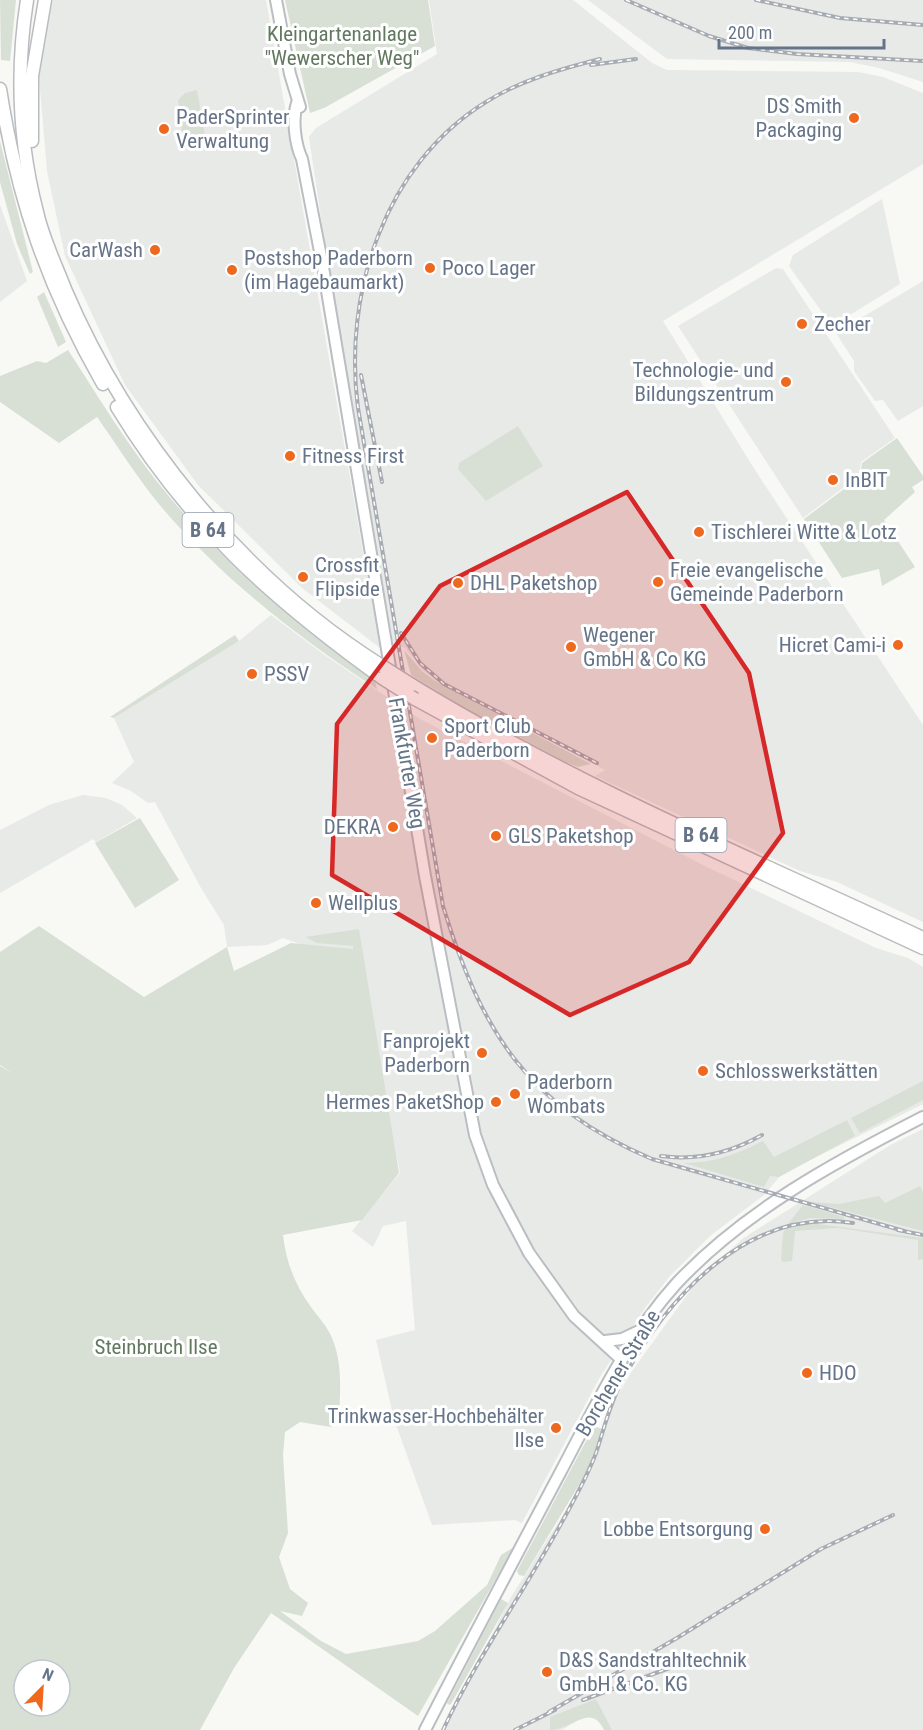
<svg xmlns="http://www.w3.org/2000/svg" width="923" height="1730" viewBox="0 0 923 1730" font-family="'Roboto Condensed',sans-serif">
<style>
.built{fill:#e8eae8}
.green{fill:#d8e0d6;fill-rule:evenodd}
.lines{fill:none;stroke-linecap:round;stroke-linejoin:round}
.major-casing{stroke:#babdc2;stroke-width:14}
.highway-casing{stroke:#b9bcc0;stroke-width:15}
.major{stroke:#fff;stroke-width:10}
.highway{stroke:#fff;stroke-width:12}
.rail-casing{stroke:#a7acb3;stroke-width:4}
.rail{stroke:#fff;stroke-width:1.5;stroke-dasharray:4.5;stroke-linecap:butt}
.highway-bridge-casing{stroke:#b9bcc0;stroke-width:15;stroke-linecap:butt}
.highway-bridge{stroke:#fff;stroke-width:12}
.marked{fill:#d62828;fill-opacity:0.2;stroke:#d62828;stroke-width:4.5;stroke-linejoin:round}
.poi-dot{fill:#ee681e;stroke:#fff;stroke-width:2}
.labels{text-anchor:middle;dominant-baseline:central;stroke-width:6;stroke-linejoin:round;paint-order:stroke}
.shield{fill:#fff;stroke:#939eac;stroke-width:1.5}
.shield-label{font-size:20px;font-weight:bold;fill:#657488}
.park-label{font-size:21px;fill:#627960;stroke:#fff}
.poi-label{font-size:21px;fill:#657488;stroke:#fff;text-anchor:start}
.street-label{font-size:21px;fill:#657488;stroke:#fff}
</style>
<rect width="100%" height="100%" fill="#f8f8f5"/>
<g class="built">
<path d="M53 0H266L380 648 302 588 198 485 125 385 65 256 47 171 38 65Z"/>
<path d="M429 0H573L652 63 667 70 858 72 883 77 923 93V164L663 321 755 470 923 725V922L837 882 800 871 595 776 605 770 438 682 423 671 405 648 393 643 323 232 309 137 316 128 437 54Z"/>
<path d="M588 0H923V82L879 68 850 62 667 59Z"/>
<path d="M882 199 900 284 832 326 789 266 793 255Z"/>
<path d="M0 205 27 281 0 302Z"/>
<path d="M776 268 783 269 895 438 861 462 859 476 803 518 678 326Z"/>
<path d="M923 281V406L898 421 883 400 875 401 854 371V361L836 333Z"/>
<path d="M271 615 326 656 420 719 707 867 876 948 908 958 923 967V1104L782 1174 764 1195 710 1236 670 1276 645 1308 600 1377 522 1523 515 1520 432 1525 394 1419 376 1340 415 1330 406 1221 383 1226 373 1247 352 1231 400 1173 356 964 283 938 267 945 227 947 224 925 201 888 155 802 148 803 131 791 112 783 134 762 114 718 239 641Z"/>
<path d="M83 795 106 798 122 805 137 818 96 842 93 839 0 893V830L49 805Z"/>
<path d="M923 1129V1730H604L600 1720 593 1717H583L562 1730H444L511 1597 587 1477 613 1403 632 1371 695 1284 742 1239 892 1144Z"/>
</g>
<g class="green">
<path d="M0 0H16L10 61 1 60Z"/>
<path d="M285 0H428L435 46 324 108 310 113Z"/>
<path d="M197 90 206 141 184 149 178 100 185 93Z"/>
<path d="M0 141 33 272 30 274 17 244 0 182Z"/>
<path d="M44 292 66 342 58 347 37 297Z"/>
<path d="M68 350C96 393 123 438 155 479 218 559 292 623 375 681L377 689C297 637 220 577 158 503 136 476 117 445 97 417L59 443 0 402V376L37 361 46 363Z"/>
<path d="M518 426 543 466 486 501 458 469 459 463Z"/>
<path d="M897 438 923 476V480L912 487 915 492 884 520 915 567 882 586 879 569 842 578 804 519 860 477 862 463Z"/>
<path d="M235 635 239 641 114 718 110 717Z"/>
<path d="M404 650 423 672 437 682 591 764 578 767 563 761 468 710 411 675Z"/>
<path d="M140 818 179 880 135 908 95 843Z"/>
<path d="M39 926 144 997 227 947 234 971 291 943 353 949V946L317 943 305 937 359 929 399 1173 362 1220 283 1235C286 1262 295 1285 311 1307 318 1317 328 1327 332 1338 343 1364 340 1392 339 1419L331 1427 300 1422 285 1432 283 1455 288 1533 279 1557 290 1589 308 1603 302 1616 280 1611 321 1641 346 1654 418 1641 435 1631 487 1585 501 1555 514 1547 418 1716 271 1613 234 1668 200 1730H0V1066L12 1073 0 1065V952ZM24 1670H60V1706H24Z"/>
<path d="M923 1081V1100L860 1133 851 1118Z"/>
<path d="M847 1120 855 1136 779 1177 770 1176 764 1187 684 1163C714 1163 736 1154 763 1141L774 1157Z"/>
<path d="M920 1186 923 1192V1231L810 1202 839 1204 879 1196 885 1203Z"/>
<path d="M803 1205 844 1217V1219L810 1218 788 1224Z"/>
<path d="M810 1223 923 1238V1259L918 1260V1240L838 1228 795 1231 792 1261 783 1262 781 1260 783 1233 786 1228Z"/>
<path d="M594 1426 602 1429 588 1470 524 1576 519 1575 517 1571Z"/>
<path d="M501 1599 508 1603 451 1704 449 1705 447 1703Z"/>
<path d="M596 1699 612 1730H604C591 1702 572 1730 550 1730V1717Z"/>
</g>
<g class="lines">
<defs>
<g id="major">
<path d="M276 0 290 74 300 107"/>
<path d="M297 103C292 119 295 144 302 159L323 267 425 876 475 1135 493 1185 529 1253 574 1316 622 1360"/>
<path d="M605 1341 622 1339 641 1330"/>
<path d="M425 1730C469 1644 515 1558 560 1473 594 1409 627 1338 676 1284 744 1211 835 1162 923 1117"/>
</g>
<g id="highway">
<path d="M27 0C16 70 19 143 37 212 43 239 55 263 65 289 128 437 244 580 382 666"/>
<path d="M0 89C17 199 48 288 103 384"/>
<path d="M32 141V76L45 0"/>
<path d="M117 407C189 525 271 598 382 678"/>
<path d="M412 685C574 784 750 858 923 938"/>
<path d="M415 699 578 788 923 948"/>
</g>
</defs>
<use href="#major" class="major-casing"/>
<use href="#highway" class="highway-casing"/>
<use href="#major" class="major"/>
<use href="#highway" class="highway"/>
<defs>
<g id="rail">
<path d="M626 0 709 36 748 48 797 54 923 61"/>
<path d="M756 0 840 18 923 25"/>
<path d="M600 59C561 69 521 80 486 102 384 165 343 294 358 408L443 906C481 1031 527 1106 652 1159L904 1231"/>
<path d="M591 65 636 59"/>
<path d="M361 375 382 482"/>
<path d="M401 633 420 663 444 684 597 763"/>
<path d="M661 1156C698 1161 730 1153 762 1135"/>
<path d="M898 1230 923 1235"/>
<path d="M583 1700 691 1660"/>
<path d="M549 1712 677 1638 821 1549 893 1515"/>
<path d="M443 1730C477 1657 524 1592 562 1522 574 1500 587 1477 596 1453 604 1429 610 1403 622 1381 668 1296 748 1207 853 1223"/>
<path d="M515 1730 555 1710"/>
</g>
</defs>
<use href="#rail" class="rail-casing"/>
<use href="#rail" class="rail"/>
<defs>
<g id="highway-bridge">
<path d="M382 666 412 685"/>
<path d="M382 678 415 699"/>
</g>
</defs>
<use href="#highway-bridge" class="highway-bridge-casing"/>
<use href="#highway-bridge" class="highway-bridge"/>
</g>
<path class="marked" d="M627 492 749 673 783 833 689 962 570 1015 332 875 337 724 440 586Z"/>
<g class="poi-dot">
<circle cx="854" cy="118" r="6"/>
<circle cx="164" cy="129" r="6"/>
<circle cx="155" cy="250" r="6"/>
<circle cx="430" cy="268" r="6"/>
<circle cx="232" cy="270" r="6"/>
<circle cx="802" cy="324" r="6"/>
<circle cx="786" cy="382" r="6"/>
<circle cx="290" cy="456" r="6"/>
<circle cx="833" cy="480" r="6"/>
<circle cx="699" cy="532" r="6"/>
<circle cx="303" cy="577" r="6"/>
<circle cx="658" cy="582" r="6"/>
<circle cx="458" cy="583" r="6"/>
<circle cx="898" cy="645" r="6"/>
<circle cx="571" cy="647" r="6"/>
<circle cx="252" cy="674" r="6"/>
<circle cx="432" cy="738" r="6"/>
<circle cx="393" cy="827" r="6"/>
<circle cx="496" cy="836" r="6"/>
<circle cx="316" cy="903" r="6"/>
<circle cx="482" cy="1053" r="6"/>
<circle cx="703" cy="1071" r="6"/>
<circle cx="515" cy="1094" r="6"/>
<circle cx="496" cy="1102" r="6"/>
<circle cx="807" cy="1373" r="6"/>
<circle cx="556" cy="1428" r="6"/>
<circle cx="765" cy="1529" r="6"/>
<circle cx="547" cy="1672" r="6"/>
</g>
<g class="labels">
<g class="shield">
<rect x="182.5" y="513" width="51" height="34" rx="4.5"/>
<rect x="675.5" y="818" width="51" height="34" rx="4.5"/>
</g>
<g class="shield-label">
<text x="208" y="530">B 64</text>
<text x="701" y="835">B 64</text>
</g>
<g class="park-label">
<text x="342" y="34">Kleingartenanlage<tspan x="342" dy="24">"Wewerscher Weg"</tspan></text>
<text x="156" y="1347">Steinbruch Ilse</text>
</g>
<g class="poi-label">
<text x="842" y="106" text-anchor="end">DS Smith<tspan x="842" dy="24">Packaging</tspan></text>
<text x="176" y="117">PaderSprinter<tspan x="176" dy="24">Verwaltung</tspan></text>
<text x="143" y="250" text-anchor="end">CarWash</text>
<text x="244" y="258">Postshop Paderborn<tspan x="244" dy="24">(im Hagebaumarkt)</tspan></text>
<text x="442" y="268">Poco Lager</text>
<text x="814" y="324">Zecher</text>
<text x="774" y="370" text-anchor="end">Technologie- und<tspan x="774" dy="24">Bildungszentrum</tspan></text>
<text x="302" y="456">Fitness First</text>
<text x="845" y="480">InBIT</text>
<text x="711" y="532">Tischlerei Witte &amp; Lotz</text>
<text x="315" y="565">Crossfit<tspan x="315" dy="24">Flipside</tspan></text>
<text x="670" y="570">Freie evangelische<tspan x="670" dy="24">Gemeinde Paderborn</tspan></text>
<text x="470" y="583">DHL Paketshop</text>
<text x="583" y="635">Wegener<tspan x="583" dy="24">GmbH &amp; Co KG</tspan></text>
<text x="886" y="645" text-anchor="end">Hicret Cami-i</text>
<text x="264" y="674">PSSV</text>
<text x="444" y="726">Sport Club<tspan x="444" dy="24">Paderborn</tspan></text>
<text x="381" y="827" text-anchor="end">DEKRA</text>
<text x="508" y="836">GLS Paketshop</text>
<text x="328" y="903">Wellplus</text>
<text x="470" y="1041" text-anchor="end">Fanprojekt<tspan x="470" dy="24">Paderborn</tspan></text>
<text x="715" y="1071">Schlosswerkstätten</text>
<text x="527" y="1082">Paderborn<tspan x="527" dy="24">Wombats</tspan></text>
<text x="484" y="1102" text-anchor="end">Hermes PaketShop</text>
<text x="819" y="1373">HDO</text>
<text x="544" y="1416" text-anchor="end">Trinkwasser-Hochbehälter<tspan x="544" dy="24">Ilse</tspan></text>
<text x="753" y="1529" text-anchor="end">Lobbe Entsorgung</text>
<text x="559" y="1660">D&amp;S Sandstrahltechnik<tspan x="559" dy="24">GmbH &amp; Co. KG</tspan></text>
</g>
<g class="street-label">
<text transform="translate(407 763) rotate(80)">Frankfurter Weg</text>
<text transform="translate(618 1373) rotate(-59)">Borchener Straße</text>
</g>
</g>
<g transform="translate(42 1688) rotate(24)"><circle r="28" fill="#ffffff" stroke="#c1c7cf" stroke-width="1.5"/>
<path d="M0-4.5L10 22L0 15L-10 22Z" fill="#ee681e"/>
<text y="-9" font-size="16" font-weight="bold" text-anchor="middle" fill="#657488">N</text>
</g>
<path d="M719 39v9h165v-9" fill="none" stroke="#657488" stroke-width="3"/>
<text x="728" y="39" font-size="18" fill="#657488" stroke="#ffffff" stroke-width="4.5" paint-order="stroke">200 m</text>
</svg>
